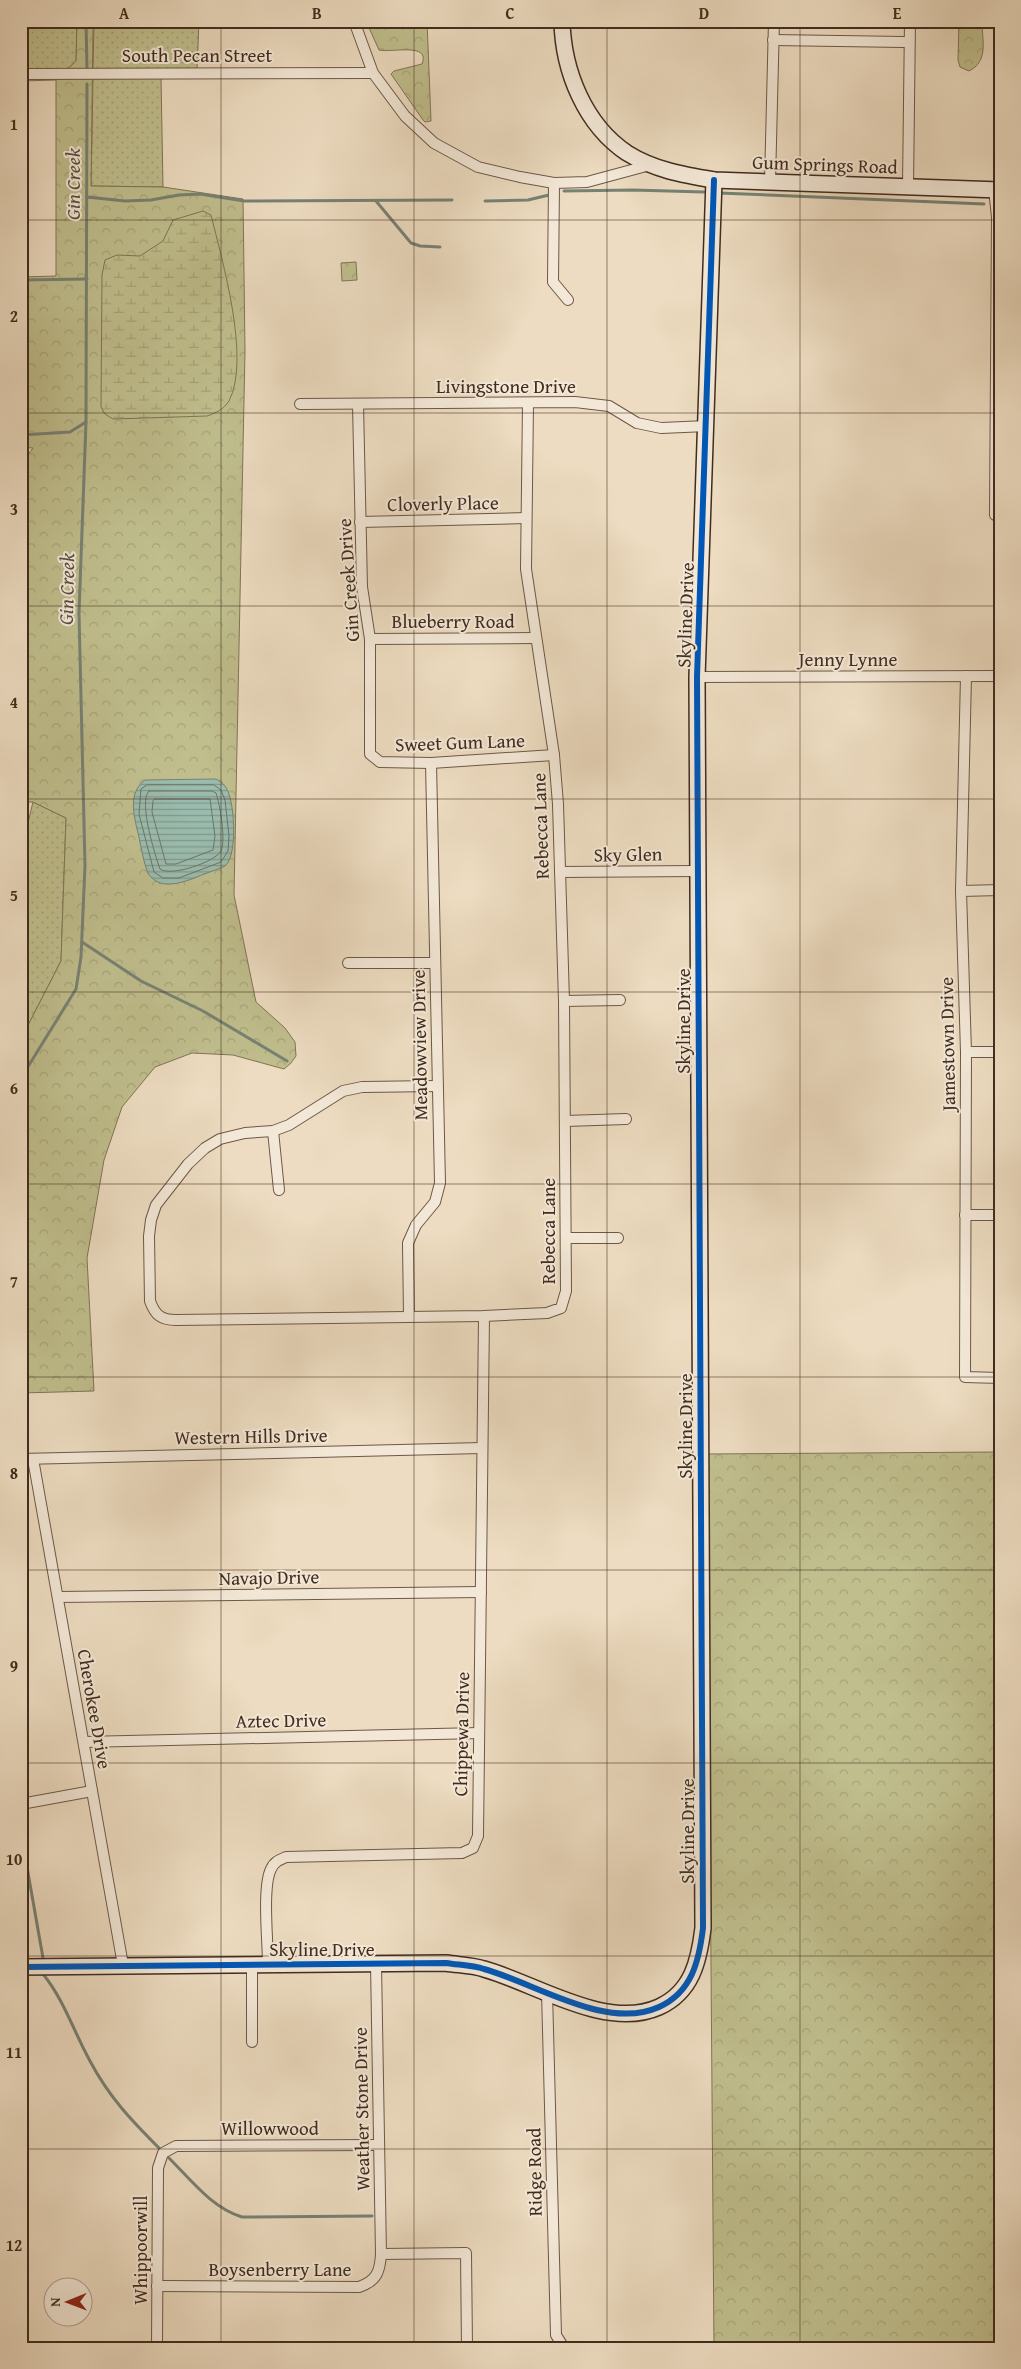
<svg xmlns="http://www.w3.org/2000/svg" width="1021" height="2369" viewBox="0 0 1021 2369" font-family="'Gentium Book Plus',serif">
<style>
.grass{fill:url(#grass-dots);stroke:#817556}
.forest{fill:url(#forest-crowns);stroke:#817556}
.wetland{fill:url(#wetland-marsh);stroke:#817556}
.water{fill:url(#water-rules);stroke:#778274}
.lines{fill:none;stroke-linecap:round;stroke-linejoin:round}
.shore{stroke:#6e7466;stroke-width:1}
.stream{stroke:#778274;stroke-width:3}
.street-casing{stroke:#6d5847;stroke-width:12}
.secondary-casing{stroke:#422c1e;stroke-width:18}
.street{stroke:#f3e8d7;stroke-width:10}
.secondary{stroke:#f3e8d7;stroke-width:15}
.cycleway-casing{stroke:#f3e8d7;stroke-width:9}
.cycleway{stroke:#0057b8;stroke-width:6}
.grid{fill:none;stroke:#422c1e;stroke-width:1;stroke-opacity:0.55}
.labels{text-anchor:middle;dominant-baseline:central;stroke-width:4;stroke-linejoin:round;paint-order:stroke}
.street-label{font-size:19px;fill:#422c1e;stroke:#f3e8d7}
.water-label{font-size:20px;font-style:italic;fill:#585042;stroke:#f3e8d7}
.neatline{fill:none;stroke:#422c1e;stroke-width:2}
.grid-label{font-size:16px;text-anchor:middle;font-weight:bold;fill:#422c1e}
</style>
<defs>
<pattern id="grass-dots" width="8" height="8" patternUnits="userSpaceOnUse" patternTransform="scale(1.25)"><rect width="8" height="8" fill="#c0be8d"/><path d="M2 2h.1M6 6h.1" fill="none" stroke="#a6a379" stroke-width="1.8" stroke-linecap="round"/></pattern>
<pattern id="forest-crowns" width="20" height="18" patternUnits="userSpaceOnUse" patternTransform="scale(1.25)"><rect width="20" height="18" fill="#c0be8d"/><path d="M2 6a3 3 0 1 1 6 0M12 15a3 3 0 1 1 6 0" fill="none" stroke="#a6a379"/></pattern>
<pattern id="wetland-marsh" width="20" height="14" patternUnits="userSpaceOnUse" patternTransform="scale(1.25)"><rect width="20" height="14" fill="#c0be8d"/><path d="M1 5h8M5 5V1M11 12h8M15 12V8" fill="none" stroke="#a6a379"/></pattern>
<pattern id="water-rules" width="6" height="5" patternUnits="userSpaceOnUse" patternTransform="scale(1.25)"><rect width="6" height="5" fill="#9abcae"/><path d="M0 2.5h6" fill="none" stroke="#7f998d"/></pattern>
</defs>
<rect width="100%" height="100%" fill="#eddcc1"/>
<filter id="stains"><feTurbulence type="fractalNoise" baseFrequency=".004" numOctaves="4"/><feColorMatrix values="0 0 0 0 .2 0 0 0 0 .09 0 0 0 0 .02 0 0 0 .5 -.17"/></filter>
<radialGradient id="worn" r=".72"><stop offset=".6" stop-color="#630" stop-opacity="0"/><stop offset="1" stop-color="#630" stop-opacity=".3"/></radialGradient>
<g class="grass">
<path d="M21 21H77L76 61 56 80 21 81Z"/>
<path d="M94 21H199L197 70H93Z"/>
<path d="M93 78H161L163 187 91 186Z"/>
<path d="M33 802 66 818 61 961 21 1039V852Z"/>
</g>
<g class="forest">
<path d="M77 21H103L93 30 91 186 163 187 243 199 245 351 234 895 256 1002 285 1028 295 1042 296 1056 291 1063 284 1069 233 1055 192 1053 155 1067 122 1107 104 1160 87 1258 94 1391 21 1393V1039L61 961 66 818 33 802H21V464L33 448 21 447V277L56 276V80L76 61Z"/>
<path d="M366 21H427L431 121 425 122 423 120 391 74 394 71 422 64C431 42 391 53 379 50Z"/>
<path d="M959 21H982C982 41 989 61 969 71L960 67 958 60Z"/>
<path d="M356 262 357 280 342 281 341 263Z"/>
<path d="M1000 1452V2348H714L707 1454Z"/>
</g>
<path class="wetland" d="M203 211 211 215C222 260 251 359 229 401 224 409 216 413 207 416L113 419 105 414 101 407 102 275 105 260 117 255 140 256 163 241 173 220Z"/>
<path class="water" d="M216 779C219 781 223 783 225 786 235 798 238 856 225 866 220 869 212 871 207 873 191 879 164 893 150 876 144 869 140 839 137 829 133 811 129 792 145 780Z"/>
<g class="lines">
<g class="shore">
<path d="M214 785 221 790 225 800 229 836 228 851 221 862 179 878H163L154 872 139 814 141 789 147 785Z"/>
<path d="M149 791H212L216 793C220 805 226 840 221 851 215 862 171 877 160 869 155 855 138 801 149 791Z"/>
<path d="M155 799H210L215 836 213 850 176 864H166L152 812 153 801Z"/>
</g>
<g class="stream">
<path d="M86 21 87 69"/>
<path d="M564 191 633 190 704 192"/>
<path d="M719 193 984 204"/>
<path d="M87 197 125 201 151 200 179 195 200 194 244 201 452 200"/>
<path d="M376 201 411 243 420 246 440 247"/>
<path d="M485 201 528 200 549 195"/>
<path d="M21 280 87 279"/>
<path d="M21 435 70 432 86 422"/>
<path d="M82 942 141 981 203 1011 287 1061"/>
<path d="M21 1078 76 989 81 957 85 866 79 613 86 422 87 84"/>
<path d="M21 1833 43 1958"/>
<path d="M43 1974C64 2000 74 2032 90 2061 109 2097 131 2120 159 2148"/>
<path d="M169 2158C191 2180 212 2208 242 2217L372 2216"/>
</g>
<defs>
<g id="street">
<path d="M354 21 373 73 405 116 434 143 478 167 520 177 554 183 587 182 650 165"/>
<path d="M773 40 904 42"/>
<path d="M21 74 373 73"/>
<path d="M770 182 774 21"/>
<path d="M554 183 553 282 568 300"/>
<path d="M908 186 910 21"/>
<path d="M994 189 997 217 995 515"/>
<path d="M300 404 575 402 609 406 637 423 661 428 707 426"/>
<path d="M358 404 362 587 370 639V754L380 762 431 763 554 755"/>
<path d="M360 522 526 518"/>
<path d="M370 639 536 638"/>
<path d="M966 676 961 891 966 1052 965 1377 1000 1378"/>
<path d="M697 677 1000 676"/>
<path d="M560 872 697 871"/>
<path d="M961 891 1000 890"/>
<path d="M348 963H435"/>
<path d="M564 1001 620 1000"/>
<path d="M966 1052H1000"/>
<path d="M437 1086 362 1087 343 1091 289 1125 273 1131 245 1133 220 1139 205 1148 188 1164 156 1205 151 1220 149 1236 150 1301C155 1315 161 1320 176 1320L484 1316 547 1313 561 1308 566 1291 564 1001 558 804 554 755 526 569 528 404"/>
<path d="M565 1121 626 1119"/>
<path d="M273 1131 279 1190"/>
<path d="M965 1215H1000"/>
<path d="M566 1238H618"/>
<path d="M409 1316 408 1243 416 1225 435 1202 440 1183 431 763"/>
<path d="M21 1459 482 1448"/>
<path d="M33 1459 123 1965"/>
<path d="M58 1597 481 1592"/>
<path d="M84 1742 479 1733"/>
<path d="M21 1804 92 1791"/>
<path d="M252 1964V2042"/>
<path d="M268 1964C268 1942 262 1887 271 1869 274 1862 279 1860 286 1857L462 1853 473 1848 478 1836 484 1316"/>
<path d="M547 1992 556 2335 564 2348"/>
<path d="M381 2254 466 2253 467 2348"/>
<path d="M157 2286 359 2287C377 2281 380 2271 381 2254L376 1964"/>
<path d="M157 2348 158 2168 163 2153 176 2146 378 2145"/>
</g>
<g id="secondary">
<path d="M562 21C563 71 585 125 627 153 654 170 684 175 714 180L1000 190"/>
<path d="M21 1967 446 1963C458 1965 472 1965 484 1969 535 1983 606 2031 659 2007 692 1992 699 1961 703 1928L697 677 714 180"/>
</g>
</defs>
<use href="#street" class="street-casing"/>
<use href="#secondary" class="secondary-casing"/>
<use href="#street" class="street"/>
<use href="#secondary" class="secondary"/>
<defs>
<path id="cycleway" d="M21 1967 446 1963C458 1965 472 1965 484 1969 535 1983 606 2031 659 2007 692 1992 699 1961 703 1928L697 677 714 180"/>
</defs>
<use href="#cycleway" class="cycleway-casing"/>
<use href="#cycleway" class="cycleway"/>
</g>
<path class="grid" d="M221 21V2348M414 21V2348M607 21V2348M800 21V2348M21 220H1000M21 413H1000M21 606H1000M21 799H1000M21 992H1000M21 1184H1000M21 1377H1000M21 1570H1000M21 1763H1000M21 1956H1000M21 2149H1000"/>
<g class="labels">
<g class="street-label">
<text x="197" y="55">South Pecan Street</text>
<text transform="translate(825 164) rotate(2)">Gum Springs Road</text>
<text x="506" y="386">Livingstone Drive</text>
<text transform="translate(443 503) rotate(-1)">Cloverly Place</text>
<text transform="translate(348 580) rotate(-94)">Gin Creek Drive</text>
<text transform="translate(685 615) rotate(-88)">Skyline Drive</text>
<text x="453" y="621">Blueberry Road</text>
<text x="848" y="659">Jenny Lynne</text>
<text transform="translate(460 742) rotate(-2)">Sweet Gum Lane</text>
<text transform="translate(540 826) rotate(-92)">Rebecca Lane</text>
<text transform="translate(628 854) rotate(-1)">Sky Glen</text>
<text transform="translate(683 1021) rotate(-90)">Skyline Drive</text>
<text transform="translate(947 1044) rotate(-91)">Jamestown Drive</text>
<text transform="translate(419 1045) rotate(-91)">Meadowview Drive</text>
<text transform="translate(548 1231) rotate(-90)">Rebecca Lane</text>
<text transform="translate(685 1426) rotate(-90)">Skyline Drive</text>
<text transform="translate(251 1436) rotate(-1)">Western Hills Drive</text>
<text transform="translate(269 1577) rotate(-1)">Navajo Drive</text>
<text transform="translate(95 1709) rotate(80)">Cherokee Drive</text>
<text transform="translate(281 1720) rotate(-1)">Aztec Drive</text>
<text transform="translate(461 1734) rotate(-89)">Chippewa Drive</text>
<text transform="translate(687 1831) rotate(-90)">Skyline Drive</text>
<text x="322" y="1949">Skyline Drive</text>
<text transform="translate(361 2109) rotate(-91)">Weather Stone Drive</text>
<text x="270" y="2128">Willowwood</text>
<text transform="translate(534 2172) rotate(-91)">Ridge Road</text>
<text transform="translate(140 2250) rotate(-90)">Whippoorwill</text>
<text x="280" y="2269">Boysenberry Lane</text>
</g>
<g class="water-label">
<text transform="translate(72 184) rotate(-90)">Gin Creek</text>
<text transform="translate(66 589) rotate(-89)">Gin Creek</text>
</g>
</g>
<rect width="1021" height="2369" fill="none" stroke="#eddcc1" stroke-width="55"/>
<g transform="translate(68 2302) rotate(269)"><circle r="24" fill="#f3e8d7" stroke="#ac9d8d"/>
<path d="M0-4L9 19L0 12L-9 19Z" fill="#8f2418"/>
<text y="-8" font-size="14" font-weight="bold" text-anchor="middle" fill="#422c1e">N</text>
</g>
<rect x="28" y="28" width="966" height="2314" class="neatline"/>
<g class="grid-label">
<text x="124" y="19">A</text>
<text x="317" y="19">B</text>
<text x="510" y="19">C</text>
<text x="704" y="19">D</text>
<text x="897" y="19">E</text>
<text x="14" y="130">1</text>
<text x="14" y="322">2</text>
<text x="14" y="515">3</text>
<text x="14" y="708">4</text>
<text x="14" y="901">5</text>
<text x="14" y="1094">6</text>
<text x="14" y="1287">7</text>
<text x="14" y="1479">8</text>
<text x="14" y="1672">9</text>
<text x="14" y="1865">10</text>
<text x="14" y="2058">11</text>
<text x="14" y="2251">12</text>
</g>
<rect width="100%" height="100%" filter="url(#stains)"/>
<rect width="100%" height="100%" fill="url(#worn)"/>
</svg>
